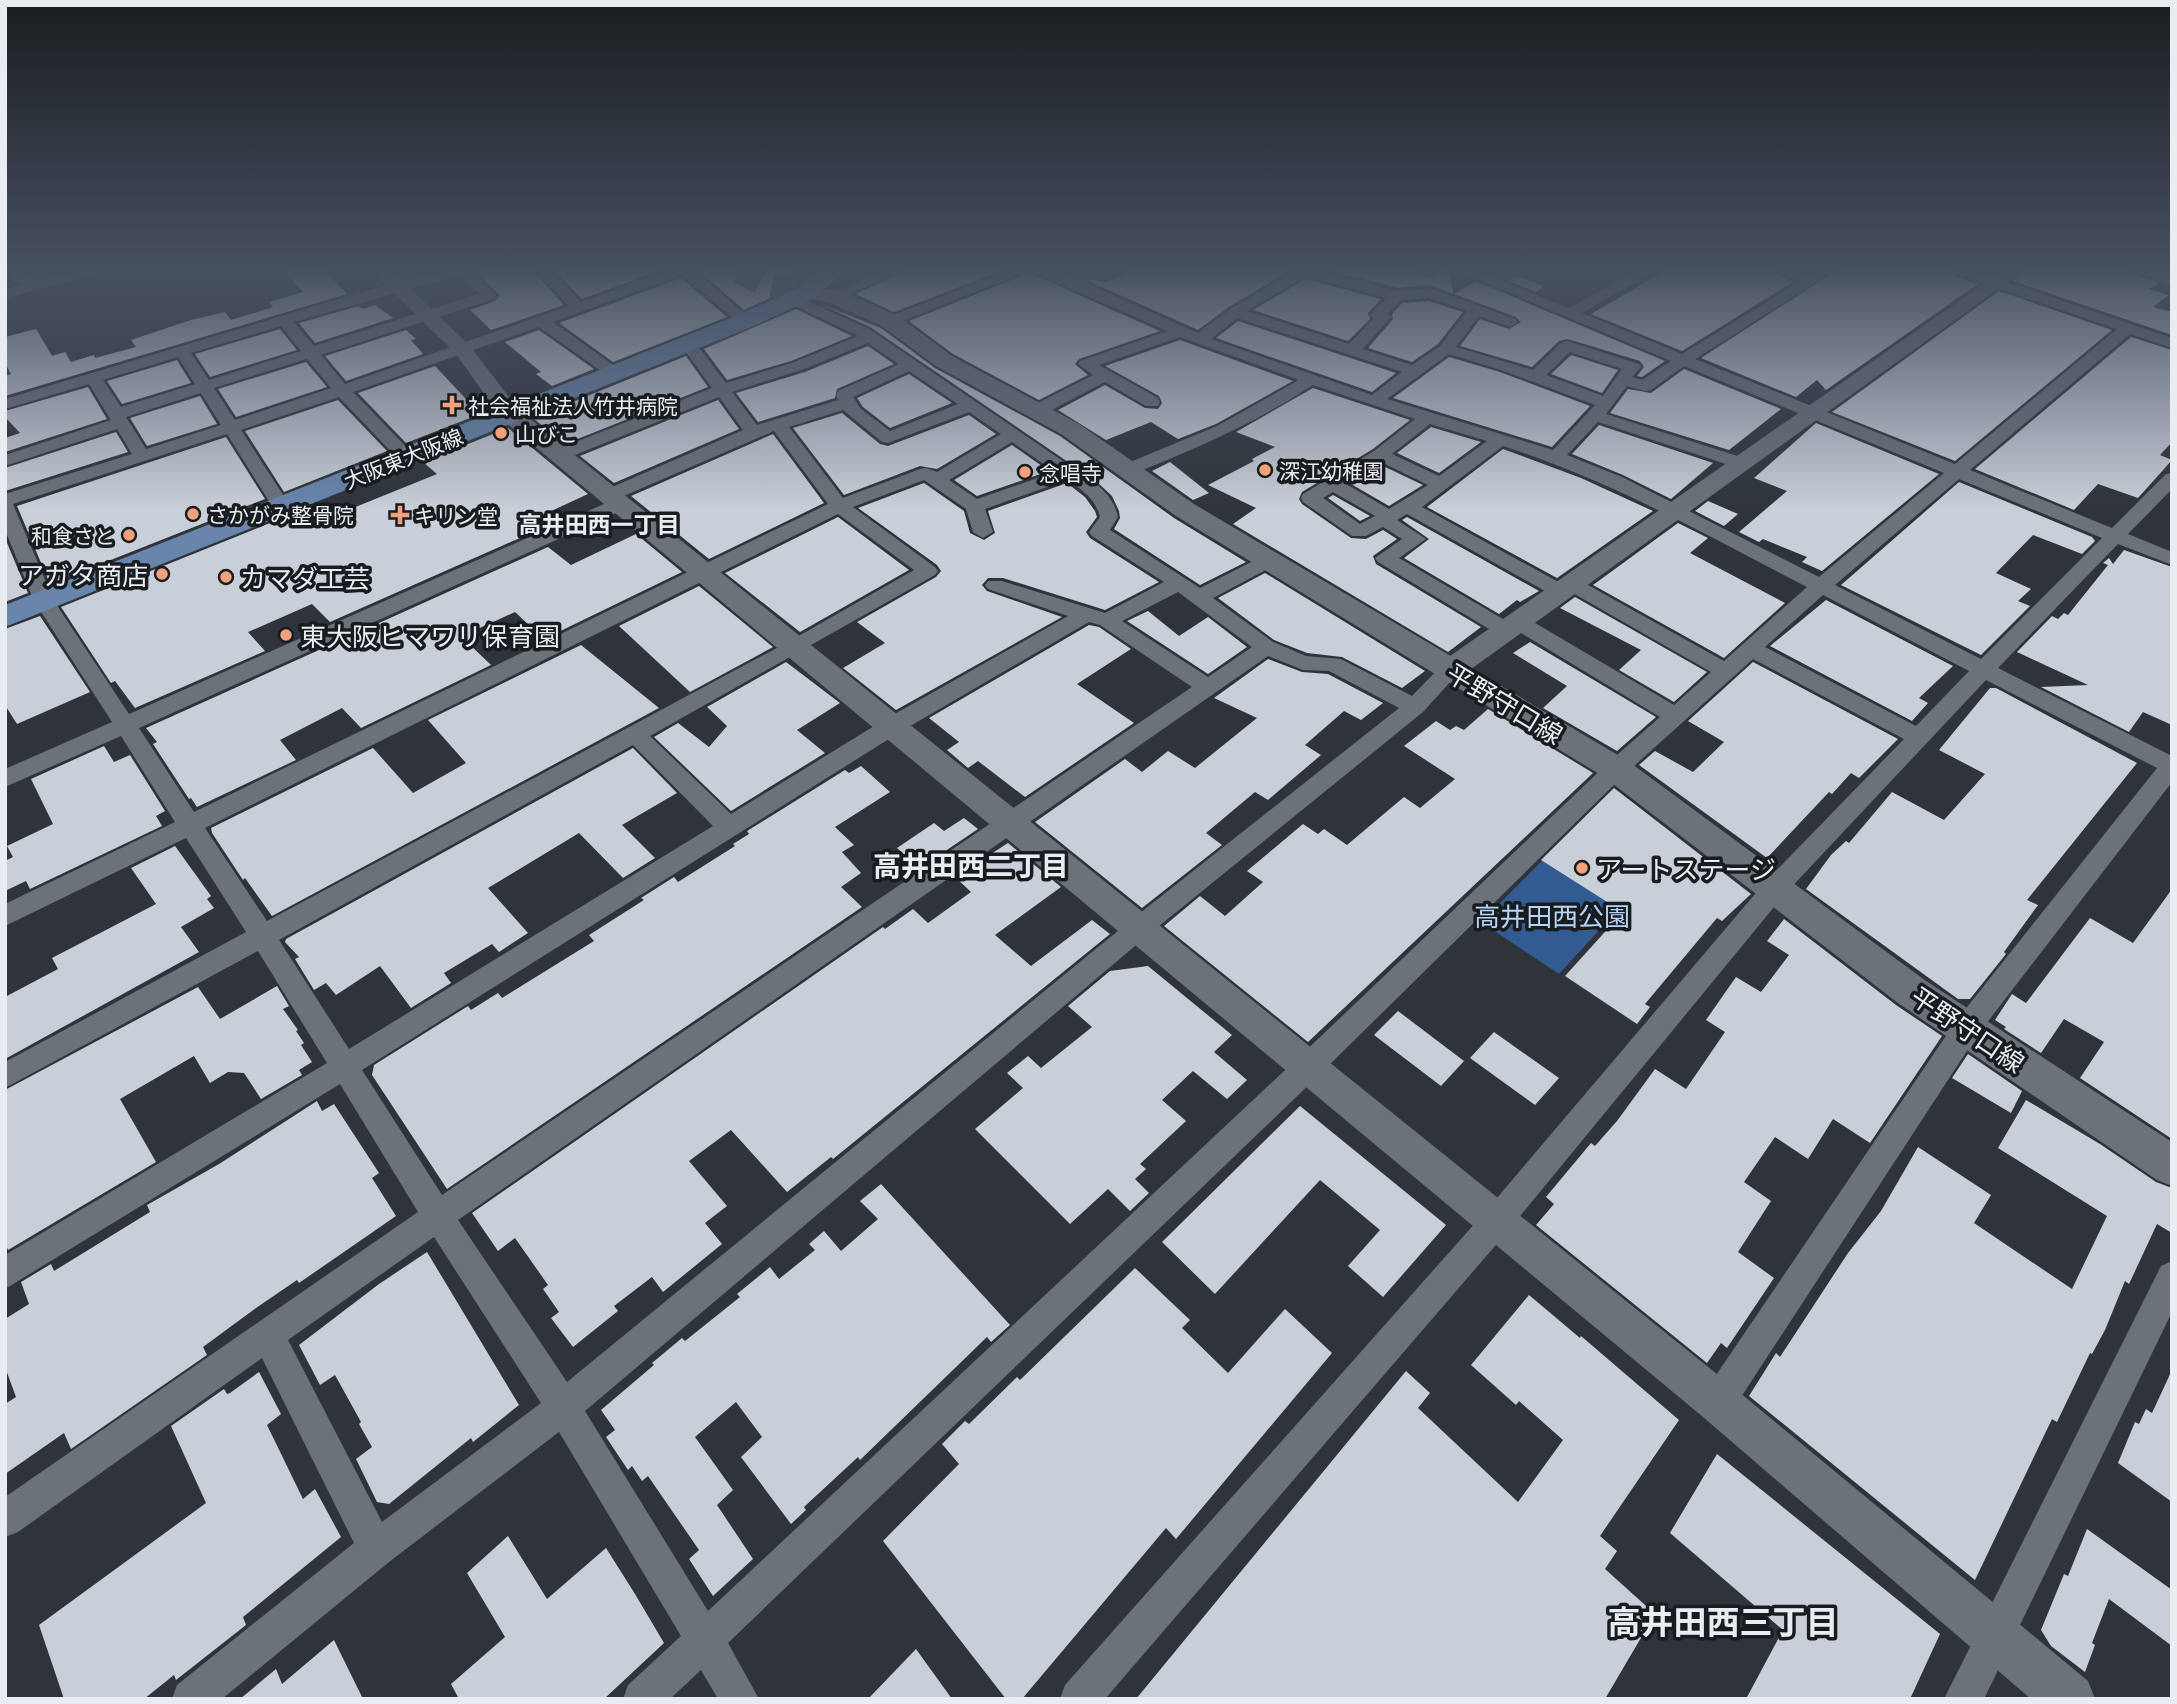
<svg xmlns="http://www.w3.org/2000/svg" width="2177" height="1704" viewBox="0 0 2177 1704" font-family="Commissioner,'Noto Sans JP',sans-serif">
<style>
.green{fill:#315b91}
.building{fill:#c9cfd8}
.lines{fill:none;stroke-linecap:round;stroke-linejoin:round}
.secondary-tunnel{stroke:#4b5056;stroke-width:24;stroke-dasharray:24 12;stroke-linecap:butt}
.minor{fill:#6c727a;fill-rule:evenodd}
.tertiary{fill:#6c727a;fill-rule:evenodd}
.secondary{fill:#6c727a;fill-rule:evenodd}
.primary{fill:#6885ac;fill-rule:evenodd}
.trunk{fill:#668cbc;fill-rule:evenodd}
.poi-dot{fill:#f1a17c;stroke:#191c1f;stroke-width:2.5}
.labels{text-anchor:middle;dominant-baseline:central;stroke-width:7;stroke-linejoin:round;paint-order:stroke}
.far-poi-label{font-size:21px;fill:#e9ecf1;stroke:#191c1f;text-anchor:start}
.far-street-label{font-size:21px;fill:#e9ecf1;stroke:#191c1f}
.far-neighbourhood-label{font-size:23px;font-weight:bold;fill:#e9ecf1;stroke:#191c1f}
.poi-label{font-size:26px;fill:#e9ecf1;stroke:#191c1f;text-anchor:start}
.street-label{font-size:26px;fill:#e9ecf1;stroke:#191c1f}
.park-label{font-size:26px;fill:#b7d2f7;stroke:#191c1f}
.neighbourhood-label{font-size:28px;font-weight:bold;fill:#e9ecf1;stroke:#191c1f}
.near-neighbourhood-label{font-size:33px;font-weight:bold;fill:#e9ecf1;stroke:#191c1f}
</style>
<rect width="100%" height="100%" fill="#2f343b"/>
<path class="green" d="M1571 832 1647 878 1559 974 1481 922Z"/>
<g class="building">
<path d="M285 271H325L347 294 5 396V376L11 374 5 363V337L36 329 52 356 65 352 71 362 94 355 95 358 136 347 131 340 191 320 225 312 231 320 273 307 269 302 303 292Z"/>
<path d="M476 271H533L564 305 491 330 470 310 495 301 500 296Z"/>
<path d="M555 271H658L582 299Z"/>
<path d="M699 271H795L773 291 781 293 744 310Z"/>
<path d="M906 271H1001L894 312 855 294Z"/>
<path d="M1131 271H1289L1229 307 1198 330 1084 279 1106 282Z"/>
<path d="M1331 271H1412L1430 278 1442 271H1450L1453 294 1430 285 1397 288Z"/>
<path d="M1665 271H1772L1793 282 1682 351 1591 314Z"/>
<path d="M1836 271H1951L1955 276 1978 284 1826 390 1817 380 1796 397 1701 358Z"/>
<path d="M2026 271H2124L2160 283 2148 289 2169 295 2153 307 2172 312V335L2013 281Z"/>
<path d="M1029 273 1160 331 1079 359 1075 364 1088 375 1039 400 953 354 909 321Z"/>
<path d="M1516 276 1544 286 1536 292 1508 281Z"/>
<path d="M681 278 727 317 613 362 559 323Z"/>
<path d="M1306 279 1381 299 1368 313 1370 319 1348 341 1253 310Z"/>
<path d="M1475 282 1490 287 1665 361 1642 377 1637 376 1644 367 1640 361 1568 339 1559 341 1532 367 1460 346 1480 319 1509 329 1521 322 1516 317 1454 294Z"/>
<path d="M1999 291 2112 330 1955 461 1832 412Z"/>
<path d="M1429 301 1463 312 1438 344 1412 362 1368 348 1393 319 1392 314 1402 303Z"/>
<path d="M818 303 881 328 935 368 1060 436 1174 518 1246 562 1200 585 1114 529 1120 518 1119 511 1112 496 1096 481 870 327Z"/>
<path d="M375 305 393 318 315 343 299 323 359 306 362 309Z"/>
<path d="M796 309 852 336 791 361 727 380 704 349Z"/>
<path d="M1238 321 1396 373 1372 392 1216 338Z"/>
<path d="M280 329 297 350 210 377 195 354Z"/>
<path d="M406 330 416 339 411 340 423 354 346 381 325 356Z"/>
<path d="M539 330 594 369 552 386 536 374 541 372 505 342Z"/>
<path d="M2131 337 2172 350V442L2160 455 2172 460 2138 498 2098 484 2074 510 1975 469Z"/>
<path d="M1180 340 1293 381 1216 424 1178 439 1151 422 1106 440 1058 410 1105 385 1145 408 1158 409 1162 403 1159 396 1105 366Z"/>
<path d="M868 346 894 364 837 389 835 398 758 422 736 393 805 372Z"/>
<path d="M1571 355 1618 370 1602 393 1551 374Z"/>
<path d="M686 356 708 387 565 444 533 418Z"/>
<path d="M1449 357 1500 372 1590 406 1552 447 1393 398Z"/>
<path d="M177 360 191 383 122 404 107 381Z"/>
<path d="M306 362 327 387 236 417 218 389Z"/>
<path d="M435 366 480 414 406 443 358 393Z"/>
<path d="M1684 369 1781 409 1729 450 1610 413 1628 389 1651 393Z"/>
<path d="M909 374 952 403 890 428 863 407 857 398Z"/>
<path d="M88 387 107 419 5 452V438L20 433 5 417V411Z"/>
<path d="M1313 388 1410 420 1373 449 1302 492 1299 499 1302 504 1351 538 1366 539 1383 530 1397 539 1373 556 1376 564 1481 627 1448 652 1233 524 1256 508 1208 485 1254 461 1252 459 1275 447 1236 432Z"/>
<path d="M200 396 217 424 147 446 130 418Z"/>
<path d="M338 400 387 451 284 492 245 431Z"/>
<path d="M718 400 739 429 614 483 580 456Z"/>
<path d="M842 413 880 444 888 446 969 415 996 434 937 469 920 466 844 495 793 428Z"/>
<path d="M1816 423 1939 474 1822 571 1802 562 1807 557 1763 539 1759 542 1739 532 1787 491 1754 478Z"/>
<path d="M1599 425 1713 463 1671 499 1623 475 1572 454Z"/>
<path d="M1431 427 1481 442 1439 473 1397 453Z"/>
<path d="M508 428 588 494 521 525 531 533 330 622 312 604 248 632 265 651 135 708 115 681 111 683 61 607 300 511 311 525 437 474 423 462Z"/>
<path d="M116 432 128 452 5 491V468Z"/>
<path d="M773 434 824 503 709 559 631 496Z"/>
<path d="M226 437 265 499 50 584 17 506Z"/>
<path d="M1012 445 1049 471 977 496 954 480Z"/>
<path d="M1503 449 1581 478 1653 511 1557 578 1427 507Z"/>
<path d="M1170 462 1209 493 1193 500 1152 471Z"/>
<path d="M1381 465 1423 485 1389 506 1351 484Z"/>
<path d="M1959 482 2092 537 2095 541 2082 554 2033 535 1996 573 2031 589 2018 601 2030 606 1981 655 1841 585Z"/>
<path d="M924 483 964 511 970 533 984 540 995 533 988 511 1067 483 1085 497 1095 511 1097 517 1086 532 1090 538 1159 582 1105 610 1003 578H988L982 585 987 591 1062 617 896 710 843 668 885 643 857 622 936 577 941 571 937 565 858 508Z"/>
<path d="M1333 495 1370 516 1360 521 1328 498Z"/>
<path d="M1708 501 1738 514 1724 526 1695 511Z"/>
<path d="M838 517 909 570 800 632 725 573Z"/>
<path d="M1407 517 1539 591 1520 602 1517 600 1499 614 1404 558 1429 539 1402 520Z"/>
<path d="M1678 523 1708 538 1690 553 1785 603 1724 658 1593 585Z"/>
<path d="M636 534 682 572 544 639 515 612 473 631 480 637 468 643 491 665 361 728 342 708 280 740 296 760 197 807 191 798 189 799 153 744 157 742 146 728 548 547 571 565Z"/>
<path d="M5 538 28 593 5 602Z"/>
<path d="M2124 550 2172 567V725L2143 712 2129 732 2041 687 2088 685 2017 652 2052 616 2058 619 2064 613 2068 615 2108 565 2103 563 2109 558 2113 564Z"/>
<path d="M1265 573 1425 671 1402 688 1342 657 1307 653 1274 640 1218 598Z"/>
<path d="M699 586 773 647 690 692 619 626Z"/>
<path d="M1575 597 1707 672 1674 702 1619 670 1641 650 1560 608Z"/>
<path d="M1826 600 1953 666 1919 698 1928 703 1912 721 1770 646Z"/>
<path d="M1148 611 1179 636 1208 617 1247 647 1208 674 1127 621Z"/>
<path d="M40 616 90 692 17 724 5 705V629Z"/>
<path d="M1089 625 1099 627 1131 649 1077 684 1134 723 1025 797 978 761 968 768 947 750 959 742 929 718Z"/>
<path d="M1530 642 1656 717 1617 751 1543 708 1567 686 1513 653Z"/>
<path d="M581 645 659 708 272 916 245 878 243 880 212 833 211 828 373 748 413 793 466 763 428 720Z"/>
<path d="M1268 659 1302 672 1328 674 1383 703 1361 720 1344 711 1305 745 1321 755 1268 800 1255 792 1206 833 1222 845 1142 908 1035 822 1125 759 1142 772 1168 751 1195 768 1257 718 1214 698Z"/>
<path d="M786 662 840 703 797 730 825 753 731 811 654 737 678 723 709 747 727 726 707 707Z"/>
<path d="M1753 662 1898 739 1859 778 1851 773 1832 794 1829 792 1767 858 1639 765 1655 751 1693 772 1724 742 1688 721Z"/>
<path d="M1990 688H1996L2137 763 2027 900 2038 905 2004 952 2006 954 1970 999H1958L1806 889 1831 855 1846 841 1849 843 1892 792 1944 820 1985 774 1939 750Z"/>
<path d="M1488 709 1593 773 1308 1042 1164 926 1200 896 1225 916 1263 882 1247 871 1303 824 1318 834 1324 829 1347 845 1404 797 1420 808 1455 779 1404 746 1436 721 1450 730 1456 726 1464 730Z"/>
<path d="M104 746 114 762 130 755 165 811 156 816 162 826 30 889 26 881 5 891V861L13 857 7 846 53 824 31 779Z"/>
<path d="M633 748 677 793 622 825 655 858 623 878 579 833 488 888 528 933 499 952 492 944 444 973 451 983 411 1008 380 966 336 995 326 983 314 990 295 959 299 957 285 942 286 939Z"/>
<path d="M861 766 890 792 835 827 854 845 842 852 861 873 841 887 862 907 447 1189 372 1075 374 1065 468 1006 471 1010 498 993 502 998 594 941 589 935 644 900 641 898 674 877 678 882 735 846 733 844 749 834 747 831 845 770 849 773Z"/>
<path d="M1614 788 1751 894 1722 921 1717 918 1645 1004 1650 1007 1637 1024 1565 976 1623 912 1541 860Z"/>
<path d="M964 818 978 829 920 868 897 848 934 823 944 831Z"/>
<path d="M1008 843 1061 887 995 935 1031 966 1092 920 1110 934 833 1159 831 1157 787 1192 731 1130 689 1161 727 1206 705 1223 722 1244 663 1292 652 1277 614 1306 618 1311 573 1347 551 1318 559 1312 543 1289 548 1285 515 1238 498 1251 472 1213 883 927 885 929 913 909 928 923 971 892 955 877Z"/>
<path d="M175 846 211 896 207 899 214 908 181 927 199 952 5 1059V997L58 969 52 958 156 904 131 868Z"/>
<path d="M2172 889V1139L2080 1078 2104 1042 2064 1019 2041 1053 2004 1029 2006 1027 1995 1020 2012 994 2026 1003 2090 918 2133 943Z"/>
<path d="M1784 919 1896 1005 1942 1036 1870 1143 1833 1119 1808 1159 1775 1137 1744 1182 1771 1201 1738 1252 1774 1278 1727 1348 1721 1343 1707 1363 1536 1225 1554 1204 1546 1197 1591 1143 1595 1146 1617 1121 1655 1069 1686 1089 1725 1032 1706 1020 1736 977 1761 992 1789 955 1767 941Z"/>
<path d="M1148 966 1232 1035 1214 1052 1247 1080 1227 1099 1193 1071 1162 1100 1186 1121 1140 1164 1146 1169 1135 1179 1149 1193 1130 1211 1108 1189 1070 1224 975 1129 1023 1088 1007 1073 1028 1056 1041 1068 1092 1027 1068 1006 1110 971Z"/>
<path d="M277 986 289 1006 283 1009 298 1030 296 1031 304 1043 301 1045 312 1062 299 1070 302 1075 261 1099 244 1073 228 1072 210 1083 194 1056 120 1099 156 1162 8 1250 5 1243V1090L198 987 220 1019Z"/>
<path d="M1398 1011 1464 1061 1441 1086 1374 1035Z"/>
<path d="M1494 1032 1559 1078 1535 1105 1470 1058Z"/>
<path d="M1968 1054 2022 1091 2011 1113 1952 1078Z"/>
<path d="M2026 1100 2100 1144 2156 1182 2172 1188V1233L2157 1224 2129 1284 2125 1281 2105 1330 2092 1354 2090 1353 2057 1422 2052 1419 1975 1580 1749 1396 1776 1353 1780 1357 1848 1253 1881 1211 1918 1147 1991 1195 1974 1223 2072 1289 2107 1216 1998 1148Z"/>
<path d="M317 1101 322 1111 334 1104 379 1173 372 1178 396 1216 299 1283 297 1280 256 1308 203 1347 207 1355 71 1449 64 1433 5 1474V1404L16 1397 5 1367V1319L29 1304 21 1282 51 1264 54 1271 150 1212 147 1205 219 1164Z"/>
<path d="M1300 1106 1446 1225 1383 1297 1348 1266 1380 1230 1320 1180 1215 1294 1162 1242Z"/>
<path d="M881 1184 1010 1325 991 1342 987 1337 860 1460 858 1457 804 1507 806 1510 791 1524 741 1457 762 1437 736 1402 695 1437 733 1490 717 1505 753 1559 713 1596 689 1559 699 1550 648 1476 642 1481 632 1466 628 1470 606 1437 615 1430 601 1410 654 1365 652 1363 682 1338 685 1341 740 1297 737 1294 770 1267 779 1279 815 1250 809 1244 824 1231 841 1251 878 1219 860 1201Z"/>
<path d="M427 1252 519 1405 473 1442 471 1438 389 1504 377 1502 356 1459 372 1447 359 1424 361 1422 335 1375 320 1385 299 1345 379 1284Z"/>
<path d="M1135 1268 1190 1320 1182 1328 1228 1373 1285 1309 1332 1353 1176 1539 1166 1528 1022 1699H1006L883 1541 959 1464 942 1444 965 1421 969 1424 1017 1377 1020 1380Z"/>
<path d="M1529 1295 1580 1338 1581 1336 1679 1420 1600 1536 1617 1551 1605 1569 1655 1614 1605 1699H1136L1406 1371 1430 1393 1418 1408 1518 1502 1563 1440 1519 1401 1516 1405 1471 1365Z"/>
<path d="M2172 1370V1502L2118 1463 2135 1422 2139 1424 2146 1409 2152 1413Z"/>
<path d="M259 1372 281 1414 267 1425 303 1499 315 1489 341 1537 243 1617 246 1625 176 1680 174 1675 144 1699H64L39 1625 206 1503 171 1426 224 1389 227 1394 230 1393Z"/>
<path d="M1717 1454 1940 1634 1910 1699H1746L1783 1630 1670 1533Z"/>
<path d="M2087 1529 2172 1590V1646L2109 1599 2092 1643 2095 1645 2085 1672 2051 1646 2041 1630 2064 1574 2068 1576Z"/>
<path d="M508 1536 547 1599 606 1548 635 1594 664 1643 604 1699H459L451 1684 505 1637 467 1573Z"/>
<path d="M334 1640 363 1699H240L276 1669 282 1684Z"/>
<path d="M916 1649 952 1699H868Z"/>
</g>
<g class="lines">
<path class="secondary-tunnel" d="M739 271 763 284 808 292"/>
<g class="minor">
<path d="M5 271H20L35 282 75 271H99L97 274 5 298V289L21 285 5 274Z"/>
<path d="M443 271H472L497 296 494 299 321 355 345 384 569 306 536 271H551L581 302 665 271H695L753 321 750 324H740L682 275 553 322 620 370 622 373 620 376H608L539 327 353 392 412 453 415 457 406 462 400 461 339 397 241 430 291 507 282 513 275 511 227 434 13 504 54 601 129 714 613 500H627L629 504 627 508 139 728 194 812 828 504 774 431 617 499H603L601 495 603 491 743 430 719 397 565 459 559 460 550 455 553 451 712 388 680 344 682 341H694L726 383 792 363 858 336 789 303 786 300 794 295 869 329 1095 483C1106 492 1115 502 1118 517L1110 530 1200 588 1263 556H1277L1280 560 1277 564 1213 598 1273 642 1306 656 1341 659 1412 696 1442 665H1458L1461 670 1423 712 1148 935 585 1411 708 1611 1298 1058 1608 763 1660 717 1516 630 1513 635H1499L1378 562 1375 558 1402 539 1383 527 1366 536H1352L1303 502 1301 498 1303 494 1374 451 1415 419 1313 385C1257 422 1197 448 1135 473H1123L1120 469 1123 465 1217 426 1299 380 1180 337 1099 365 1158 398 1160 402 1158 406H1146L1105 382 1042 415H1030L1027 411 1030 407 1093 375 1078 364 1080 361 1167 331 1030 271H1059L1198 333 1230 309 1294 271H1321L1397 291 1430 288 1515 319 1518 322 1510 327 1479 316 1456 347 1533 370 1561 343 1567 341 1639 364 1641 367 1632 377 1642 380 1671 361 1458 271H1478L1569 308 1637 271H1655L1582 313 1682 354 1799 282 1774 271H1795L1809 276 1817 271H1834L1695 359 1955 464 2117 329 1956 274 1954 271H1975L2172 338V348L2130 334 1970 470 2112 528 2166 474 2172 473V489L2128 534 2172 552V565L2118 544 1998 668 2172 756V782L1976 1037 1730 1414 1718 1419 1706 1414 1701 1402 1706 1390 1956 1021 2157 768 1986 680 1784 895 1507 1232 1105 1699H1060L1065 1685 1485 1212 1766 881 1904 739 1753 659 1624 775 1318 1076 728 1643 759 1699H718L701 1670 670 1699H623L628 1685 681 1636 559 1432 389 1562 222 1699H172L177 1685 354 1543 262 1358 18 1532 5 1537V1497L418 1212 340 1084 5 1289V1255L327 1063 258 951 5 1088V1062L246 932 186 838 5 926V904L175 822 121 736 5 787V769L112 722 34 601 5 530V494L132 454 117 429 5 466V455L111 420 89 384 5 409V399L368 290ZM460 275 479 294 314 346 294 322ZM1306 276 1386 298 1370 315 1373 319 1349 344 1247 311ZM1429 298 1467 311 1440 346 1412 365 1363 349 1388 320 1391 317 1388 314 1401 300ZM1237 318 1402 372 1372 395 1211 339ZM281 326 301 351 209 380 191 353ZM868 343 899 364 838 391 836 395 838 400 757 425 732 392 804 369ZM1570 352 1622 369 1603 396 1546 375ZM1449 354 1501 370 1595 405 1553 450 1387 399ZM178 357 195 384 121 407 103 380ZM307 359 331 388 235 420 214 388ZM1684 366 1944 473 1819 577 1622 477 1567 455 1598 422 1738 468H1750L1753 464 1750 460 1606 414 1627 386 1645 391 1651 390ZM909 371 958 404 890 431 861 409 853 397ZM201 393 221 425 146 449 126 417ZM843 410 882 442 888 443 969 412 1001 434 937 472 926 468 920 469 843 498 789 427ZM1430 424 1487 441 1439 476 1392 454ZM1012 442 1055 472 977 499 949 480ZM1503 446C1610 480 1708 536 1807 587L1724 661 1579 580H1565L1562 584 1422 507ZM1381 462 1428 485 1389 509 1346 484ZM1959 479 2102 538 1981 659 1835 585ZM924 480 966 509 973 532 983 538 993 532 985 509 1067 480C1082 490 1095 498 1100 517L1089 532 1092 536 1164 582 1105 613 1002 581H988L985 585 988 589 1068 616 884 720 731 814 650 736 935 575 938 571 935 567 853 507ZM1333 492 1375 516 1360 524 1323 498ZM838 514 914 570 788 642 267 921 205 828ZM1407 514 1554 596H1568L1571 592 1711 672 1674 705 1525 617H1511L1508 622 1399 558 1426 539 1397 520ZM1178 592 1252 647 1208 677 1122 621ZM1823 595 1969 671 1916 726 1765 647ZM1089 622 1100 625 1192 687 442 1195 362 1070 900 732ZM1268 656 1303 670 1329 671 1399 708 1130 921 567 1382 458 1220ZM633 745 713 826 349 1049 279 940ZM434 1237 541 1403 382 1522 288 1340Z"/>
<path d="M884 271H904L838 299 833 301 825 296Z"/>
<path d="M1008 271H1028L895 324H885L882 321 885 318Z"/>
<path d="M2172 1261V1312L1984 1699H1944L2161 1266Z"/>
</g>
<g class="tertiary">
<path d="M372 271H392L470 346 519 410 1733 1387 2088 1681 2095 1699H2031L1703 1417 503 420 456 354Z"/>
<path d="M2002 271H2023L1460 677 1450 679 1440 677 1436 670 1440 663Z"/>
</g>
<path class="secondary" d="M808 286 841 291 898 316 952 356 1079 424 1194 504 1628 761 1926 981 2172 1142V1186L2157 1180 1898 1003 1604 777 1176 516 1061 434 936 366 882 326 828 302 800 297 797 292 800 287Z"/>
<path class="primary" d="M818 271H844L816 297 754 326 5 627V605L736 316 800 287Z"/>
<path class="trunk" d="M2140 271H2172V284L2144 276Z"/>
</g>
<linearGradient id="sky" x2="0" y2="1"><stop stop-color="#1a1d20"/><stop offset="0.53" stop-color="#475060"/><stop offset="1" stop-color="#475060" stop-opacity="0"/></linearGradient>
<rect width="2177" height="509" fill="url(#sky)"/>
<g class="poi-dot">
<path d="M448.5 394.5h7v7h7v7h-7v7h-7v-7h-7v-7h7z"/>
<circle cx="501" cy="433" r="7"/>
<circle cx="1265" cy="470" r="7"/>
<circle cx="1025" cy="472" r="7"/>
<circle cx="193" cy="514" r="7"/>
<path d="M396.5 504.5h7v7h7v7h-7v7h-7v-7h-7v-7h7z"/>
<circle cx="129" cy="535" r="7"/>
<circle cx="162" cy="574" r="7"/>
<circle cx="226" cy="577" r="7"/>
<circle cx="286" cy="635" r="7"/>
<circle cx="1582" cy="868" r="7"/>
</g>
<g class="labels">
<g class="far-poi-label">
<text x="468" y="405">社会福祉法人竹井病院</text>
<text x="515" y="433">山びこ</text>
<text x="1279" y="470">深江幼稚園</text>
<text x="1039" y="472">念唱寺</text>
<text x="207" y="514">さかがみ整骨院</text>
<text x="414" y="515">キリン堂</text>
<text x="115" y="535" text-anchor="end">和食さと</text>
</g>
<g class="far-street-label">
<text transform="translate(403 458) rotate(-22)">大阪東大阪線</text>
</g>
<g class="far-neighbourhood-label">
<text x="599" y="524">高井田西一丁目</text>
</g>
<g class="poi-label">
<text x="148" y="574" text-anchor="end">アガタ商店</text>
<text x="240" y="577">カマダ工芸</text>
<text x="300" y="635">東大阪ヒマワリ保育園</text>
<text x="1596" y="868">アートステージ</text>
</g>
<g class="street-label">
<text transform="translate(1505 703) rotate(31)">平野守口線</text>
<text transform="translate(1968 1029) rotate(34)">平野守口線</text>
</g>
<g class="park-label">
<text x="1552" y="915">高井田西公園</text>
</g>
<g class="neighbourhood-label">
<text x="971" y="865">高井田西二丁目</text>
</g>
<g class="near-neighbourhood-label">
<text x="1723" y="1620">高井田西三丁目</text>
</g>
</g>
<rect width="2177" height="1704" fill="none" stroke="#e9ecf1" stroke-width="14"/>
</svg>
